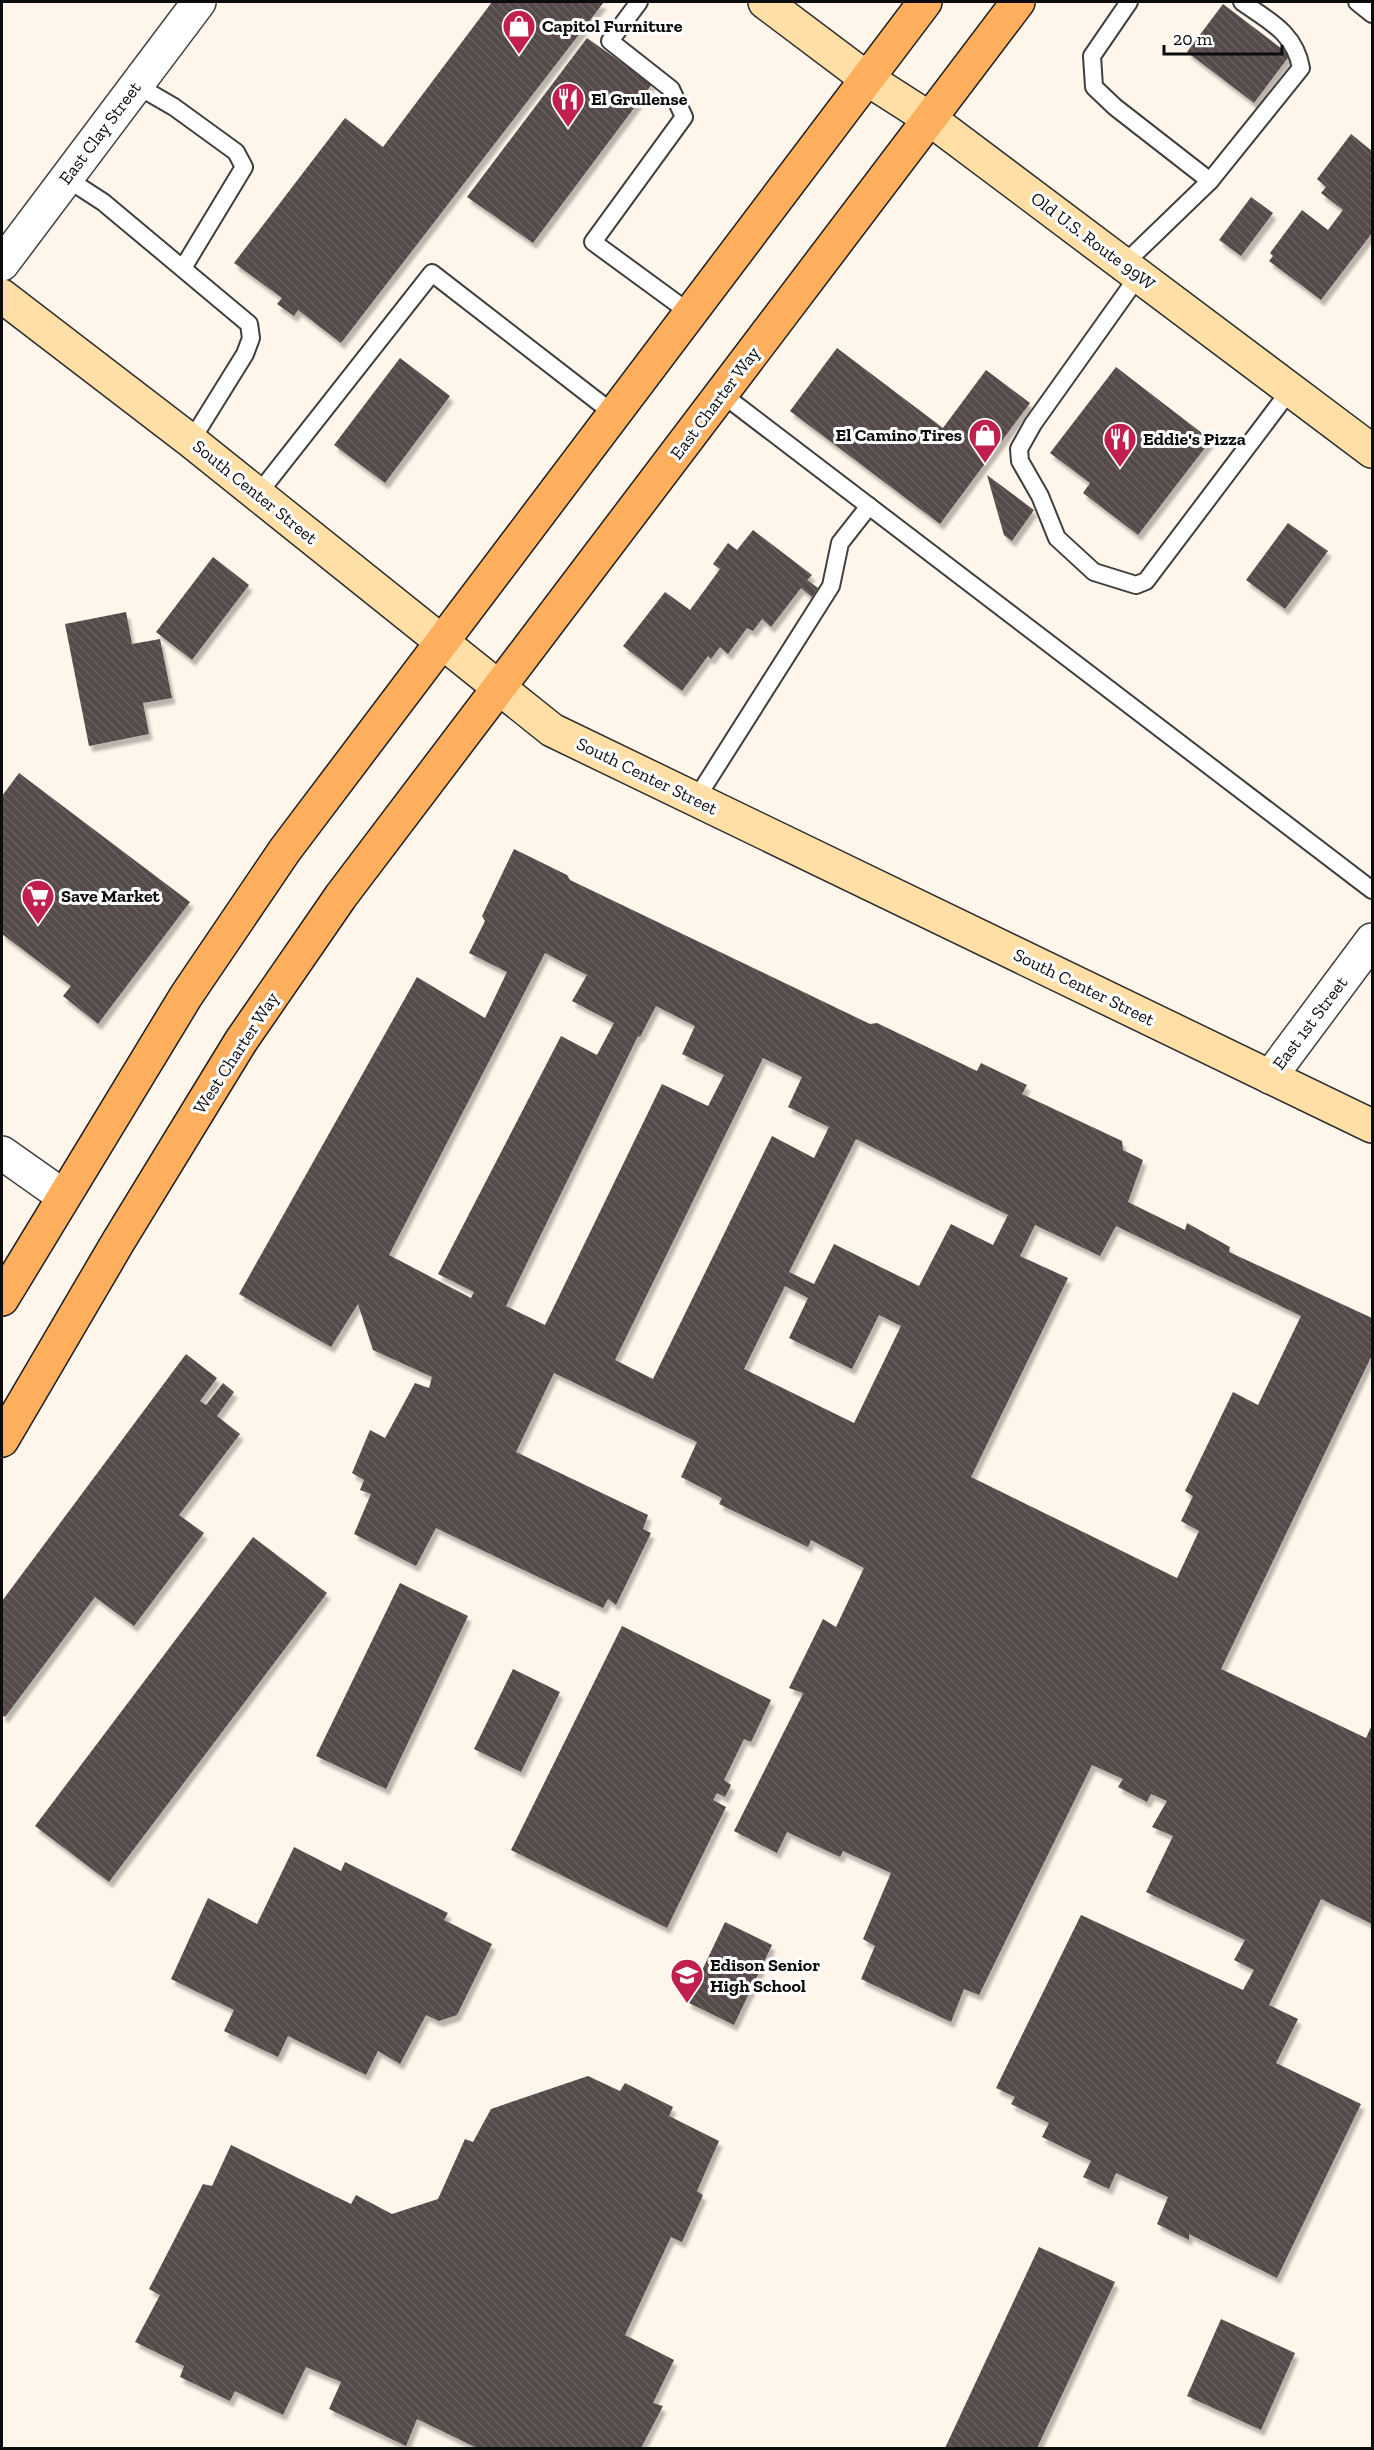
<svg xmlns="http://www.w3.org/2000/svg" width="1374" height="2450" viewBox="0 0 1374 2450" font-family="'Zilla Slab',serif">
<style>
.building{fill:url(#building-back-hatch);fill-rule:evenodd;filter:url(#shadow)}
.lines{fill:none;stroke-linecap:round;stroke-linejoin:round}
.service-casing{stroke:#3f3f3f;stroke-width:20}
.minor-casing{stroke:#3f3f3f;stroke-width:36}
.secondary-casing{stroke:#2e2e2e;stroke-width:36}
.primary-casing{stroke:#1d1d1d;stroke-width:36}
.service{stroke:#fff;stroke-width:16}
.minor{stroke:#fff;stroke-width:33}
.secondary{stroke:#ffdfa6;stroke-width:33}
.primary{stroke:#fdaf5d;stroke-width:33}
.labels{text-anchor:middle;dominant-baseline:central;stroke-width:6;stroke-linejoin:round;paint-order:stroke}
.poi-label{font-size:18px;font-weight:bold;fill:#0c0c0c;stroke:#fff;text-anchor:start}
.street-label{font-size:18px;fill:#0c0c0c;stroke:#fff}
</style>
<defs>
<pattern id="building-back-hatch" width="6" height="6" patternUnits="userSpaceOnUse" patternTransform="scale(1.5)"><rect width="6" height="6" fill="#554a48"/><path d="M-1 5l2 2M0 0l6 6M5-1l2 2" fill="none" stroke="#68605e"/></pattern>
<filter id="shadow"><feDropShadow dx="3.5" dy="6" stdDeviation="1.5" flood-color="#0004"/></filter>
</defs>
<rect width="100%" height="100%" fill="#fff6eb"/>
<g class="building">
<path d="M492 2H604L341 343 298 310 294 316 277 304 282 298 234 263 345 118 383 147Z"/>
<path d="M1223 4 1290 55 1254 103 1187 52Z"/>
<path d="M587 38 652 84 533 243 467 197Z"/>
<path d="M1351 134 1372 151V233L1321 300 1269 261 1273 256 1270 253 1302 210 1328 230 1343 210 1321 193 1326 187 1317 179Z"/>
<path d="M1251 197 1273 213 1241 256 1219 240Z"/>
<path d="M837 348 943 428 986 370 1030 403 940 524 790 411Z"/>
<path d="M400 358 450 396 385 483 334 445Z"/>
<path d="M1116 367 1211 440 1138 535 1083 493 1090 483 1050 453Z"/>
<path d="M987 475 1034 510 1012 541 1004 535Z"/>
<path d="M1288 523 1328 551 1285 609 1246 580Z"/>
<path d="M753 530 812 575 807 580 818 588 812 597 801 588 771 627 762 619 753 631 747 628 728 654 720 647 711 659 708 656 682 691 623 646 665 592 690 610 720 569 713 564 728 543 737 550Z"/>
<path d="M213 557 249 585 192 660 156 632Z"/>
<path d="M126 612 132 644 160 639 172 698 143 703 149 734 89 746 65 624Z"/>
<path d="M19 773 190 902 98 1024 63 996 71 986 2 934V796Z"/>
<path d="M514 849 567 875 570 880 870 1024 877 1023 977 1071 981 1063 1027 1085 1022 1094 1122 1141 1123 1150 1143 1160 1128 1202 1185 1230 1187 1223 1230 1247 1229 1252 1372 1318V1355L1221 1669 1366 1738 1372 1725V1924L1321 1899 1269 2005 1298 2019 1276 2063 1361 2104 1277 2278 1189 2234V2240L1157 2224 1168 2197 1116 2173 1109 2189 1083 2177 1091 2161 1042 2137 1049 2123 1011 2104 1015 2097 996 2088 1081 1915 1243 1990 1254 1970 1234 1960 1245 1940 1146 1892 1173 1836 1152 1827 1167 1801 1151 1794 1147 1802 1118 1787 1123 1779 1092 1765 979 1995 964 1989 951 2022 861 1979 875 1946 863 1939 891 1873 843 1851 840 1857 787 1832 777 1853 734 1831 802 1696 803 1693 789 1688 823 1619 836 1627 864 1568 811 1540 808 1547 719 1504 722 1498 681 1477 697 1442 554 1373 516 1452 648 1515 643 1529 651 1533 616 1605 608 1599 603 1608 436 1528 416 1566 354 1534 371 1494 360 1490 364 1480 352 1473 370 1430 385 1438 415 1383 429 1388 432 1377 373 1350 358 1304 331 1347 239 1294 417 977 485 1018 507 972 469 953 485 921 482 916ZM545 953 587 975 572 1001 614 1023 597 1055 561 1036 438 1274 474 1292 471 1298 389 1255ZM656 1006 695 1026 682 1054 724 1075 708 1106 662 1084 545 1325 506 1306 638 1036 640 1037ZM763 1058 802 1077 788 1107 829 1127 814 1158 772 1136 653 1379 615 1360ZM856 1139 1008 1215 993 1245 951 1224 919 1286 834 1244 814 1284 789 1272ZM1035 1225 1100 1256 1116 1226 1301 1316 1258 1405 1233 1392 1185 1491 1193 1496 1181 1521 1199 1531 1177 1578 971 1477 1068 1278 1020 1256ZM785 1286 808 1298 789 1338 852 1369 879 1315 901 1326 854 1423 744 1369Z"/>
<path d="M186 1354 217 1378 200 1401 206 1405 223 1383 234 1392 217 1416 240 1434 179 1515 204 1533 134 1626 95 1597 5 1717 2 1715V1601Z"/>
<path d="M253 1537 327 1593 109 1882 35 1826Z"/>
<path d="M400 1583 468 1616 386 1789 316 1756Z"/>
<path d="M622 1626 771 1700 751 1742 744 1739 724 1780 731 1785 725 1797 717 1793 713 1800 726 1807 667 1928 511 1850Z"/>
<path d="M513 1669 560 1692 521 1772 474 1749Z"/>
<path d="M294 1847 341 1871 345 1862 448 1913 444 1920 492 1944 457 2015 439 2021 426 2015 400 2064 378 2051 366 2075 288 2036 278 2057 224 2031 234 2010 171 1979 208 1898 257 1924Z"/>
<path d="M725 1922 772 1945 734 2025 687 2002Z"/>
<path d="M588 2076 620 2091 625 2083 673 2107 669 2116 719 2141 697 2191 703 2195 682 2242 671 2237 625 2335 674 2360 653 2403 663 2406 641 2448H477L417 2419 406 2446 329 2409 341 2382 306 2367 283 2415 235 2391 230 2401 180 2377 184 2366 135 2342 160 2295 149 2289 203 2184 212 2186 231 2145 351 2204 356 2195 392 2214 438 2199 465 2139 473 2142 491 2109Z"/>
<path d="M1039 2247 1115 2282 1037 2448H945Z"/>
<path d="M1221 2319 1295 2353 1261 2430 1187 2396Z"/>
</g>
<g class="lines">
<defs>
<g id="service">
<path d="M639 2 610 41 671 89 684 117 593 242 690 313"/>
<path d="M1357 2 1372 14"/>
<path d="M136 85 174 107 236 152 244 167 183 268"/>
<path d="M66 178 103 202 249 324 251 338 245 354 191 441"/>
<path d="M1210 181 1301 68C1295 33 1269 21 1242 2"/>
<path d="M1124 264 1210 181 1115 107 1094 87 1092 56 1129 2"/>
<path d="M1139 275 1033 424 1019 449 1020 461 1040 496 1057 538 1094 572 1136 585 1146 581 1291 389"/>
<path d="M722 394 1372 890"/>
<path d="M258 494 432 273 614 414"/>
<path d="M696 799 831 586 840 543 869 506"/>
</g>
<g id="minor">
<path d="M2 264 199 2"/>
<path d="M1270 1077 1372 940"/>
<path d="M2 1153 63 1196"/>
</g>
<g id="secondary">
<path d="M765 2 866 78 930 119 1372 451"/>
<path d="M2 296 191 441 552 730 1372 1126"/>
</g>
<g id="primary">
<path d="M2 1299 186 996 285 850 925 2"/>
<path d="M2 1440 118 1242 241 1041 341 896 1018 2"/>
</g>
</defs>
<use href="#service" class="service-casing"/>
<use href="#minor" class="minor-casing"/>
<use href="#secondary" class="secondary-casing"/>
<use href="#primary" class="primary-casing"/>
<use href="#service" class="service"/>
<use href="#minor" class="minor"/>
<use href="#secondary" class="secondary"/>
<use href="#primary" class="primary"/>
</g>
<defs>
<symbol id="shop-pin" viewBox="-11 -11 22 30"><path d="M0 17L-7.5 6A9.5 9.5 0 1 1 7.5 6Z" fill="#c1204f" stroke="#fff"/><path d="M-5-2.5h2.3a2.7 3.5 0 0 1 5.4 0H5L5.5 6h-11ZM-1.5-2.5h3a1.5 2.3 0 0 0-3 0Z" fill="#fff"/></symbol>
<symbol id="restaurant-pin" viewBox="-11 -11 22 30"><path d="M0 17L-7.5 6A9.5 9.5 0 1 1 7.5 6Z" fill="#c1204f" stroke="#fff"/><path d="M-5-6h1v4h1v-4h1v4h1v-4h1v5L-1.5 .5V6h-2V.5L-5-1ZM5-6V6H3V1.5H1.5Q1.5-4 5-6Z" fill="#fff"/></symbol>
<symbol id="supermarket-pin" viewBox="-11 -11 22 30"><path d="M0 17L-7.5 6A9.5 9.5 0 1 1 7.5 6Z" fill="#c1204f" stroke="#fff"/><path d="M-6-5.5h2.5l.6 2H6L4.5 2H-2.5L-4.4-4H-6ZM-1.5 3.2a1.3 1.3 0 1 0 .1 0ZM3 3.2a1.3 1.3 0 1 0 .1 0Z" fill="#fff"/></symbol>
<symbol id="school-pin" viewBox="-11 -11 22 30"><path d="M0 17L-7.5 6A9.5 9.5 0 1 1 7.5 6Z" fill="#c1204f" stroke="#fff"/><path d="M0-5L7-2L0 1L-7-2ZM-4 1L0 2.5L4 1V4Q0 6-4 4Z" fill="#fff"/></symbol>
</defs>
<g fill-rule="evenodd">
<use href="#shop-pin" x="500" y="7" width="38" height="52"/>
<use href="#restaurant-pin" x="549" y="80" width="38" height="52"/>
<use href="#shop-pin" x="966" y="416" width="38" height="52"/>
<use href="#restaurant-pin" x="1101" y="420" width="38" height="52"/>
<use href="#supermarket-pin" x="19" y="877" width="38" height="52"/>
<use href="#school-pin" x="668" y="1956" width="38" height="52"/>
</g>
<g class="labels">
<g class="poi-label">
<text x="542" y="26">Capitol Furniture</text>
<text x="591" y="99">El Grullense</text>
<text x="962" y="435" text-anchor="end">El Camino Tires</text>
<text x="1143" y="439">Eddie's Pizza</text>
<text x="61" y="896">Save Market</text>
<text x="710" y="1965">Edison Senior<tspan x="710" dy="21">High School</tspan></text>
</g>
<g class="street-label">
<text transform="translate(100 133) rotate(-53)">East Clay Street</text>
<text transform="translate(1093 241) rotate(37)">Old U.S. Route 99W</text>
<text transform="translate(715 403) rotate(-53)">East Charter Way</text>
<text transform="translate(255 492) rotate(39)">South Center Street</text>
<text transform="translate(647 776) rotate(26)">South Center Street</text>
<text transform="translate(1084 987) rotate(26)">South Center Street</text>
<text transform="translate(1310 1023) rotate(-53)">East 1st Street</text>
<text transform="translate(236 1053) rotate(-57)">West Charter Way</text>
</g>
</g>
<rect width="1374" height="2450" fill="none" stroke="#0c0c0c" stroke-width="6"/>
<path d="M1164 45v9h118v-9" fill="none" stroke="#0c0c0c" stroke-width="3"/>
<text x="1173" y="45" font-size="18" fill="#0c0c0c" stroke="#ffffff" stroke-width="4.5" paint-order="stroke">20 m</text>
</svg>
